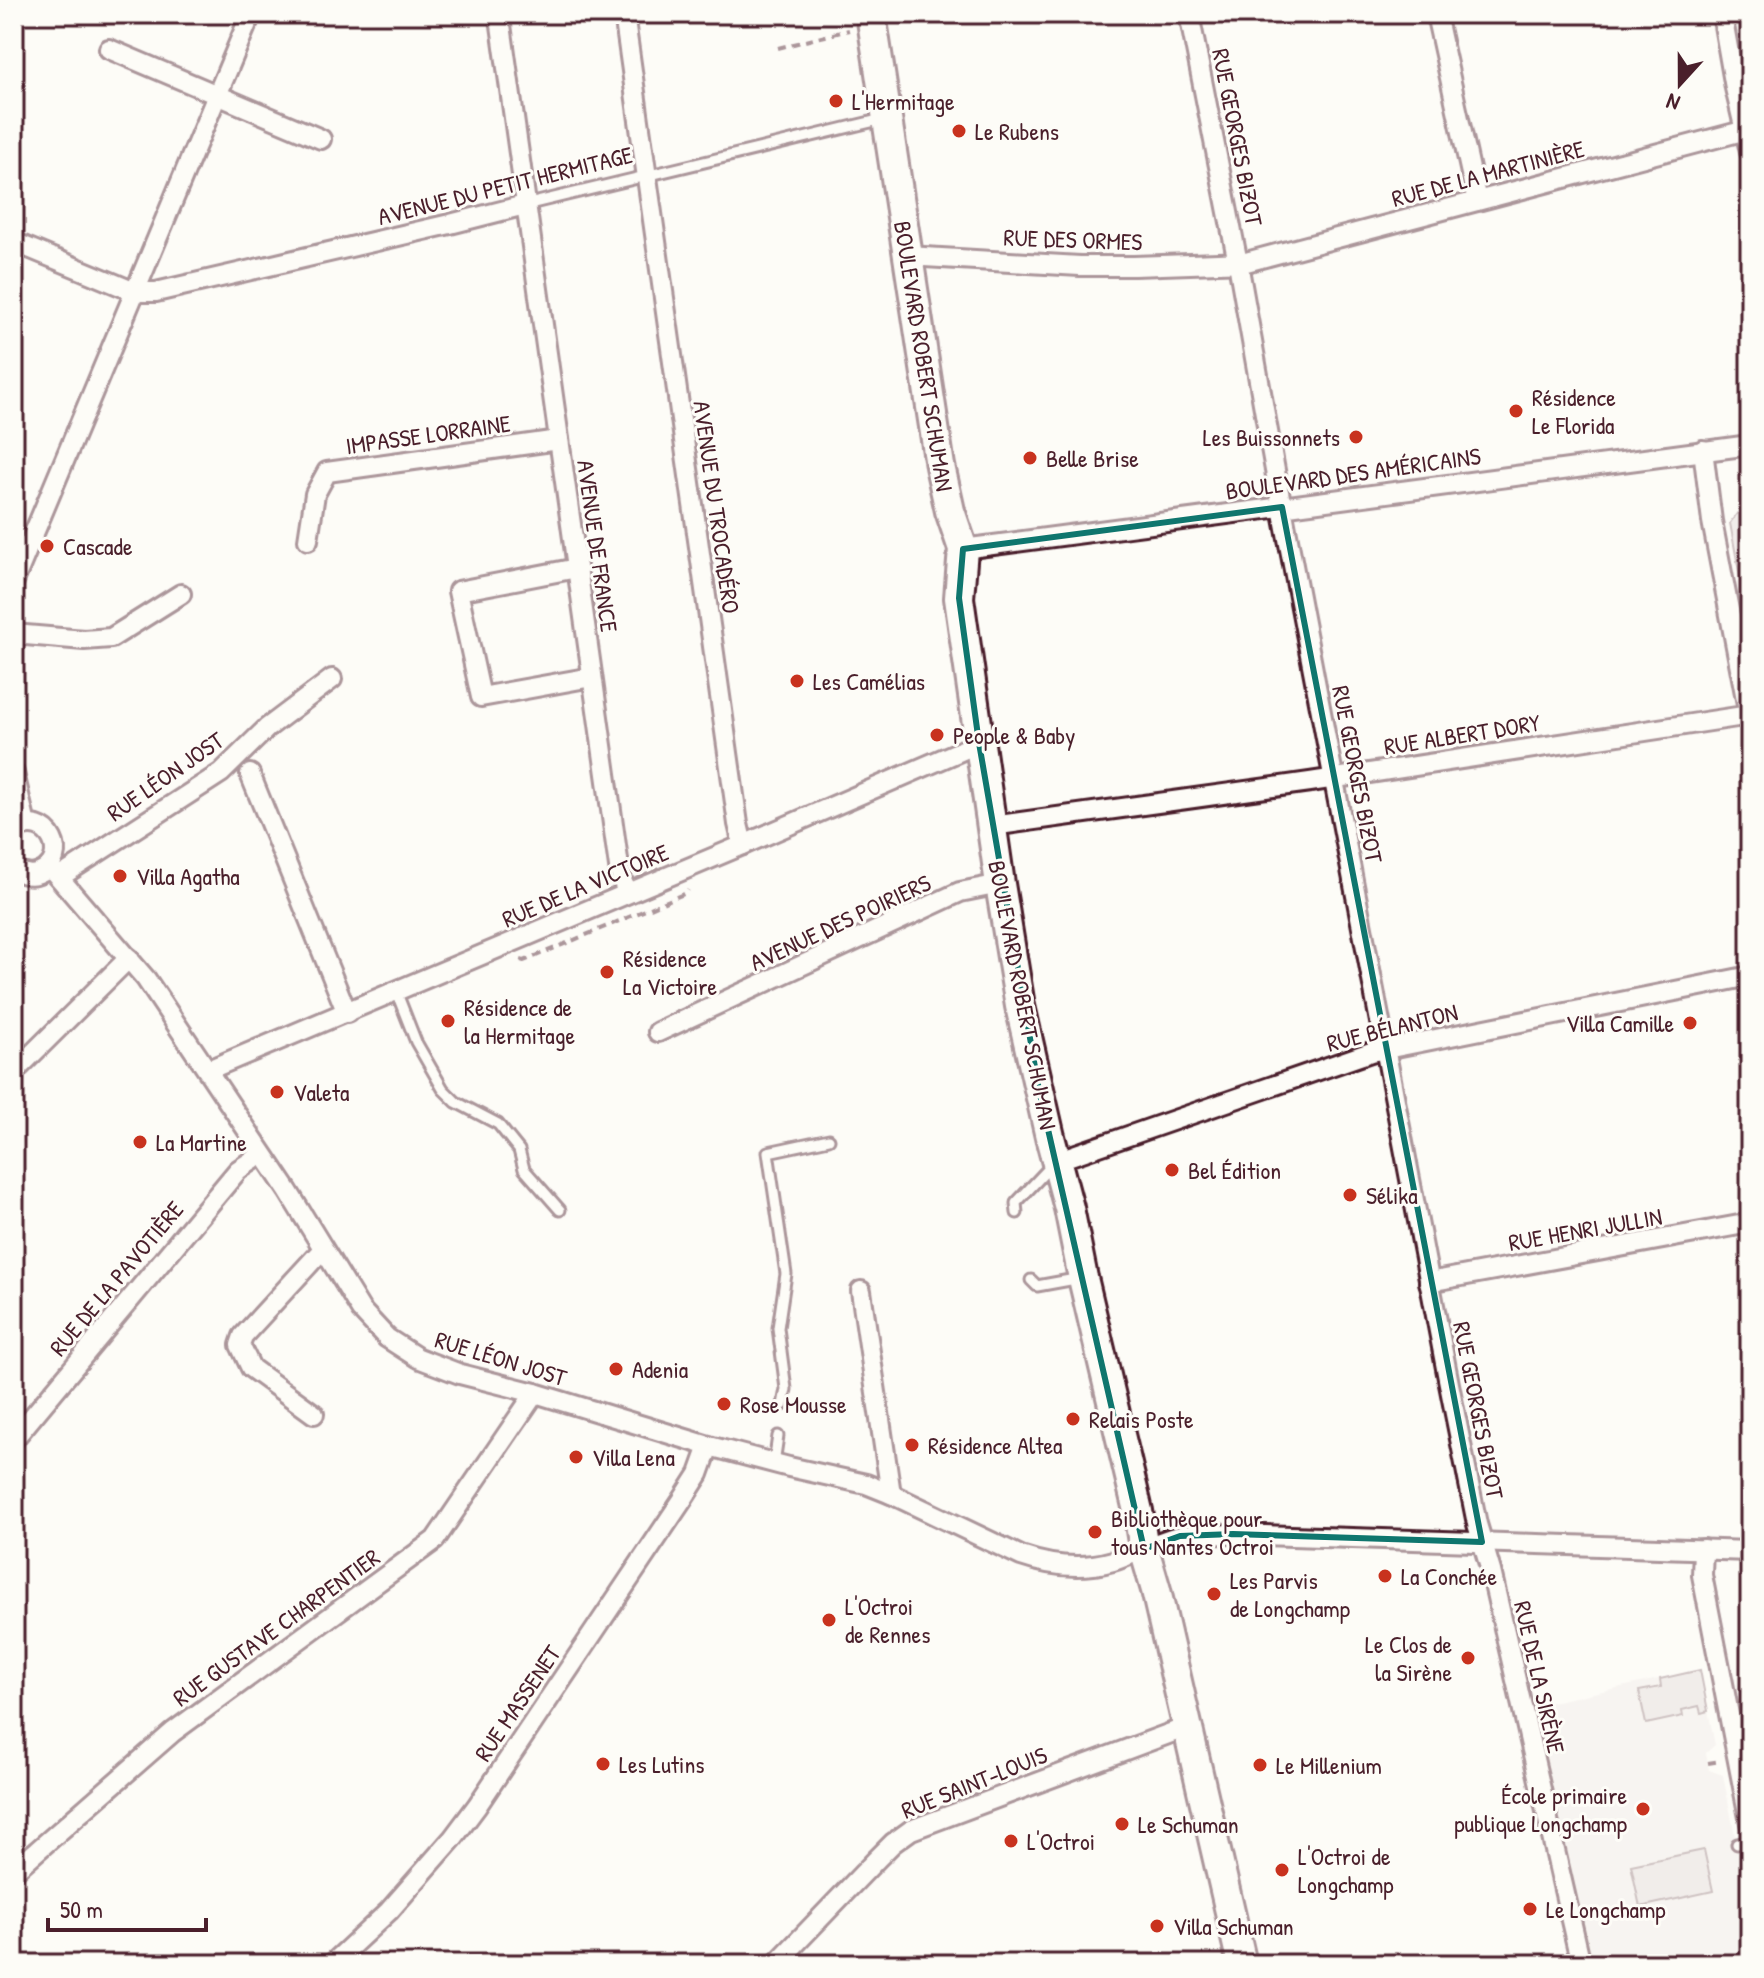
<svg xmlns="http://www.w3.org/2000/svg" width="1764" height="1978" viewBox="0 0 1764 1978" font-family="'Patrick Hand',sans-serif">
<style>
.built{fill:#f0ece8}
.green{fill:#e3dcda;stroke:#967e82;stroke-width:2}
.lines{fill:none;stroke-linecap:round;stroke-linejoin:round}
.service-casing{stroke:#4a1f2b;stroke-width:15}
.minor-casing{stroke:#4a1f2b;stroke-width:24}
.primary-casing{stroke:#4a1f2b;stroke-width:34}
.path{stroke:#4a1f2b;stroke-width:4;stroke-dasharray:8 6;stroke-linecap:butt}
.service{stroke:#fdfcf7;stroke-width:9}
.minor{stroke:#fdfcf7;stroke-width:18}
.primary{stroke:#fdfcf7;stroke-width:28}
.marked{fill:none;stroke:#0f766e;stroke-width:6;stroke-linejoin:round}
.poi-dot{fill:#c8321e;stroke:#fdfcf7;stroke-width:3}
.labels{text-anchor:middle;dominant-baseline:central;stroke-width:6;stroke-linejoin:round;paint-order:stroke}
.poi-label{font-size:24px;fill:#4a1f2b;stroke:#fdfcf7;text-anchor:start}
.street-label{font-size:24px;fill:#4a1f2b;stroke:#fdfcf7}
</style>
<rect width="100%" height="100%" fill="#fdfcf7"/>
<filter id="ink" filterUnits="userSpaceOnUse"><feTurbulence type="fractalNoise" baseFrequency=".0125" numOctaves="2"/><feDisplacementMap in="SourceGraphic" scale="16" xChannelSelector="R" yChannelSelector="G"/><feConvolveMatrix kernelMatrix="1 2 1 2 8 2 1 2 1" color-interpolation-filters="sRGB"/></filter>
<g filter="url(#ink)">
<path class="built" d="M1700 1670 1715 1745 1706 1753 1709 1770 1723 1775 1750 1911V1964H1593L1533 1706Z"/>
<g class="green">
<path d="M1750 496V603L1745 604 1730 523Z"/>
<path d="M1700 1670 1708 1711 1701 1713 1699 1706 1682 1710 1683 1716 1646 1724 1639 1691 1661 1687 1660 1679Z"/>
<path d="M1704 1850 1713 1891 1640 1907 1631 1865Z"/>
</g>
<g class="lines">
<defs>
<g id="service">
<path d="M525 205 883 119"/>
<path d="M396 991 416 1042 443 1089 456 1102 498 1124 519 1150 524 1169 560 1210"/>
<path d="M1017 1213 1016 1203 1051 1166"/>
<path d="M1031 1280 1037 1286 1081 1278"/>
<path d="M783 1405 786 1389 778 1328 786 1274 768 1152 829 1139"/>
<path d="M774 1463 778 1436"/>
<path d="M1737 1844 1750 1841"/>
</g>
<g id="minor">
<path d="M624 14 738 824 743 845"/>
<path d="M1189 14 1238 263 1276 476 1449 1384 1477 1524 1491 1571 1581 1964"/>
<path d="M1436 14 1477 201"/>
<path d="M1722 14 1735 88 1750 152"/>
<path d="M500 18 620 874 627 893"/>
<path d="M109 49 321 139"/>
<path d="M14 242 135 292H156L450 224 525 205"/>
<path d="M907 256 1080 266H1134L1246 262 1750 129"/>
<path d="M1703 450 1712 521 1750 720"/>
<path d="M308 540 315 494 327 472 559 440"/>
<path d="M963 549 1750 445"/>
<path d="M577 568 458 591 481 697 592 677"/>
<path d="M14 581 251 14"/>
<path d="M14 634 84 640 111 638 181 594"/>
<path d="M14 773 26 825"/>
<path d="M250 774 347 1013"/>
<path d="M992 826 1310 782 1750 715"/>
<path d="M14 830C49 809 72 860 39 873 30 877 22 874 14 869"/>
<path d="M49 866 146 979 288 1191 361 1310 387 1338 418 1358 460 1374 535 1393 709 1446 789 1467 866 1484 891 1494 1021 1556C1050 1566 1082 1570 1113 1561 1133 1555 1151 1544 1171 1538 1190 1532 1214 1535 1233 1534L1750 1551"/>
<path d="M60 877 221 773 267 728 332 679"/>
<path d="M658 1032 960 892 1000 884"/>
<path d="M208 1070 743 845 979 743"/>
<path d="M14 1072 129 958"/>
<path d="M1056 1161 1371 1052 1750 976"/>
<path d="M1429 1282 1750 1223"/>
<path d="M861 1291 891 1494"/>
<path d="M314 1414 251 1368 240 1345 243 1336 323 1249"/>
<path d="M14 1439 238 1170 262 1154"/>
<path d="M1703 1549 1702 1575 1750 1823"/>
<path d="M14 1871 173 1732 435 1540 535 1393"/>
<path d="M332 1964 389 1911 453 1838 477 1806 683 1499 699 1474 709 1446"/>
<path d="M776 1964 877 1859 893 1843 911 1830 1187 1727"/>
</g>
<path id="primary" d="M871 14 940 466 950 511 963 549 959 598 1000 884 1020 1006 1050 1137 1069 1208 1083 1278 1138 1511 1144 1549 1156 1590 1242 1964"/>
</defs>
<use href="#service" class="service-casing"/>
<use href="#minor" class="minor-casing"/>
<use href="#primary" class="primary-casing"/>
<g class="path">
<path d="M778 48 849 30"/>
<path d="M521 960 524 961 686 893 688 890"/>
<path d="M1708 1763 1720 1761"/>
</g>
<use href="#service" class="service"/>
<use href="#minor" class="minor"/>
<use href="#primary" class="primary"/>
</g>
</g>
<path d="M0 0H1764V1978H0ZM1282 507 1482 1542 1233 1534 1180 1536 1144 1549 1039 1090 979 743 959 598 963 549Z" fill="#fdfcf7" fill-opacity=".55" fill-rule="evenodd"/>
<path class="marked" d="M1282 507 1482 1542 1233 1534 1180 1536 1144 1549 1039 1090 979 743 959 598 963 549Z"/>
<g class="poi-dot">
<circle cx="836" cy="101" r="8"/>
<circle cx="959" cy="131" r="8"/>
<circle cx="1516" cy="411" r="8"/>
<circle cx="1356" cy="437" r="8"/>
<circle cx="1030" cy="458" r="8"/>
<circle cx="47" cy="546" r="8"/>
<circle cx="797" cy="681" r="8"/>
<circle cx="937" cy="735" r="8"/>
<circle cx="120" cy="876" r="8"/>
<circle cx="607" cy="972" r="8"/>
<circle cx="448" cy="1021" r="8"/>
<circle cx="1690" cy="1023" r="8"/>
<circle cx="277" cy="1092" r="8"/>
<circle cx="140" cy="1142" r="8"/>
<circle cx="1172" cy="1170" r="8"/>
<circle cx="1350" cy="1195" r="8"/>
<circle cx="616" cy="1369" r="8"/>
<circle cx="724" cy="1404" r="8"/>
<circle cx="1073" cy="1419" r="8"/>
<circle cx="912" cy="1445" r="8"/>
<circle cx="576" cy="1457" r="8"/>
<circle cx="1095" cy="1532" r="8"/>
<circle cx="1385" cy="1576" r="8"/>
<circle cx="1214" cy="1594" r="8"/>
<circle cx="829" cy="1620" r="8"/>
<circle cx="1468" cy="1658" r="8"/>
<circle cx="603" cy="1764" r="8"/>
<circle cx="1260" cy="1765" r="8"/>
<circle cx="1643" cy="1809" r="8"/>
<circle cx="1122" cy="1824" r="8"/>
<circle cx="1011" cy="1841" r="8"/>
<circle cx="1282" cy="1870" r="8"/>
<circle cx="1530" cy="1909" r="8"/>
<circle cx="1157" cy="1926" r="8"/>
</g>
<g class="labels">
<g class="poi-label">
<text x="852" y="101">L'Hermitage</text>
<text x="975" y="131">Le Rubens</text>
<text x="1532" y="397">Résidence<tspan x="1532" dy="28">Le Florida</tspan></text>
<text x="1340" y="437" text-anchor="end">Les Buissonnets</text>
<text x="1046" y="458">Belle Brise</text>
<text x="63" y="546">Cascade</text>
<text x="813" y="681">Les Camélias</text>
<text x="953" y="735">People &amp; Baby</text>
<text x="136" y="876">Villa Agatha</text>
<text x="623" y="958">Résidence<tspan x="623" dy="28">La Victoire</tspan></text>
<text x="464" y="1007">Résidence de<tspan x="464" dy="28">la Hermitage</tspan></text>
<text x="1674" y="1023" text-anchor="end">Villa Camille</text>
<text x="293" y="1092">Valeta</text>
<text x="156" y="1142">La Martine</text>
<text x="1188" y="1170">Bel Édition</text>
<text x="1366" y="1195">Sélika</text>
<text x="632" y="1369">Adenia</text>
<text x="740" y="1404">Rose Mousse</text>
<text x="1089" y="1419">Relais Poste</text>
<text x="928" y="1445">Résidence Altea</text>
<text x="592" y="1457">Villa Lena</text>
<text x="1111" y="1518">Bibliothèque pour<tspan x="1111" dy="28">tous Nantes Octroi</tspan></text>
<text x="1401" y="1576">La Conchée</text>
<text x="1230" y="1580">Les Parvis<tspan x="1230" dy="28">de Longchamp</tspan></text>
<text x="845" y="1606">L'Octroi<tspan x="845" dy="28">de Rennes</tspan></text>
<text x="1452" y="1644" text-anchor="end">Le Clos de<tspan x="1452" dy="28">la Sirène</tspan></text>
<text x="619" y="1764">Les Lutins</text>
<text x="1276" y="1765">Le Millenium</text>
<text x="1627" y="1795" text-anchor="end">École primaire<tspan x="1627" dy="28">publique Longchamp</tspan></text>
<text x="1138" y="1824">Le Schuman</text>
<text x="1027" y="1841">L'Octroi</text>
<text x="1298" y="1856">L'Octroi de<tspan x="1298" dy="28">Longchamp</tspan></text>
<text x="1546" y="1909">Le Longchamp</text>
<text x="1173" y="1926">Villa Schuman</text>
</g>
<g class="street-label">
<text transform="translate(1238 137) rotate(79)">RUE GEORGES BIZOT</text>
<text transform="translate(1488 173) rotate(-15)">RUE DE LA MARTINIÈRE</text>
<text transform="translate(505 185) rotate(-14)">AVENUE DU PETIT HERMITAGE</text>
<text transform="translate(1073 239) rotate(2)">RUE DES ORMES</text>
<text transform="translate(924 356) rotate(81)">BOULEVARD ROBERT SCHUMAN</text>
<text transform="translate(428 434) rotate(-8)">IMPASSE LORRAINE</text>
<text transform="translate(1353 473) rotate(-8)">BOULEVARD DES AMÉRICAINS</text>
<text transform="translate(717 507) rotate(82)">AVENUE DU TROCADÉRO</text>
<text transform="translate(598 546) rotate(82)">AVENUE DE FRANCE</text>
<text transform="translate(1462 734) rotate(-9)">RUE ALBERT DORY</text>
<text transform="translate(1358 774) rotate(79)">RUE GEORGES BIZOT</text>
<text transform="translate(165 776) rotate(-35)">RUE LÉON JOST</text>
<text transform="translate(585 885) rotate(-23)">RUE DE LA VICTOIRE</text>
<text transform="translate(840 922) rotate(-25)">AVENUE DES POIRIERS</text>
<text transform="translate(1023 995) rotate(79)">BOULEVARD ROBERT SCHUMAN</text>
<text transform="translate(1392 1027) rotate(-14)">RUE BÉLANTON</text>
<text transform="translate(1585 1229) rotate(-10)">RUE HENRI JULLIN</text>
<text transform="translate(116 1278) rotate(-50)">RUE DE LA PAVOTIÈRE</text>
<text transform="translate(501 1358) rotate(17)">RUE LÉON JOST</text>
<text transform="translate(1479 1410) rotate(79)">RUE GEORGES BIZOT</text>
<text transform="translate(276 1627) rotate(-36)">RUE GUSTAVE CHARPENTIER</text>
<text transform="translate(1540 1677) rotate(77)">RUE DE LA SIRÈNE</text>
<text transform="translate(517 1703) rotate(-56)">RUE MASSENET</text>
<text transform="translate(974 1782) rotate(-22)">RUE SAINT-LOUIS</text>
</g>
</g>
<rect width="1764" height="1978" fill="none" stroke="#fdfcf7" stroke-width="48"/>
<rect x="24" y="24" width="1716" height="1930" fill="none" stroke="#4a1f2b" stroke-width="3" filter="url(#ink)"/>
<g transform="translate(1680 84) rotate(201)" stroke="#fdfcf7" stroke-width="6" paint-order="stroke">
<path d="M0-6L14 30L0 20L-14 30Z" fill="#4a1f2b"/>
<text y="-12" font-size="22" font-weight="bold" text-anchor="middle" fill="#4a1f2b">N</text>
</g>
<path d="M48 1918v12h158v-12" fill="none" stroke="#4a1f2b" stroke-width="4"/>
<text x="60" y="1918" font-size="24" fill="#4a1f2b" stroke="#fdfcf7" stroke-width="6" paint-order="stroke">50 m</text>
</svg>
